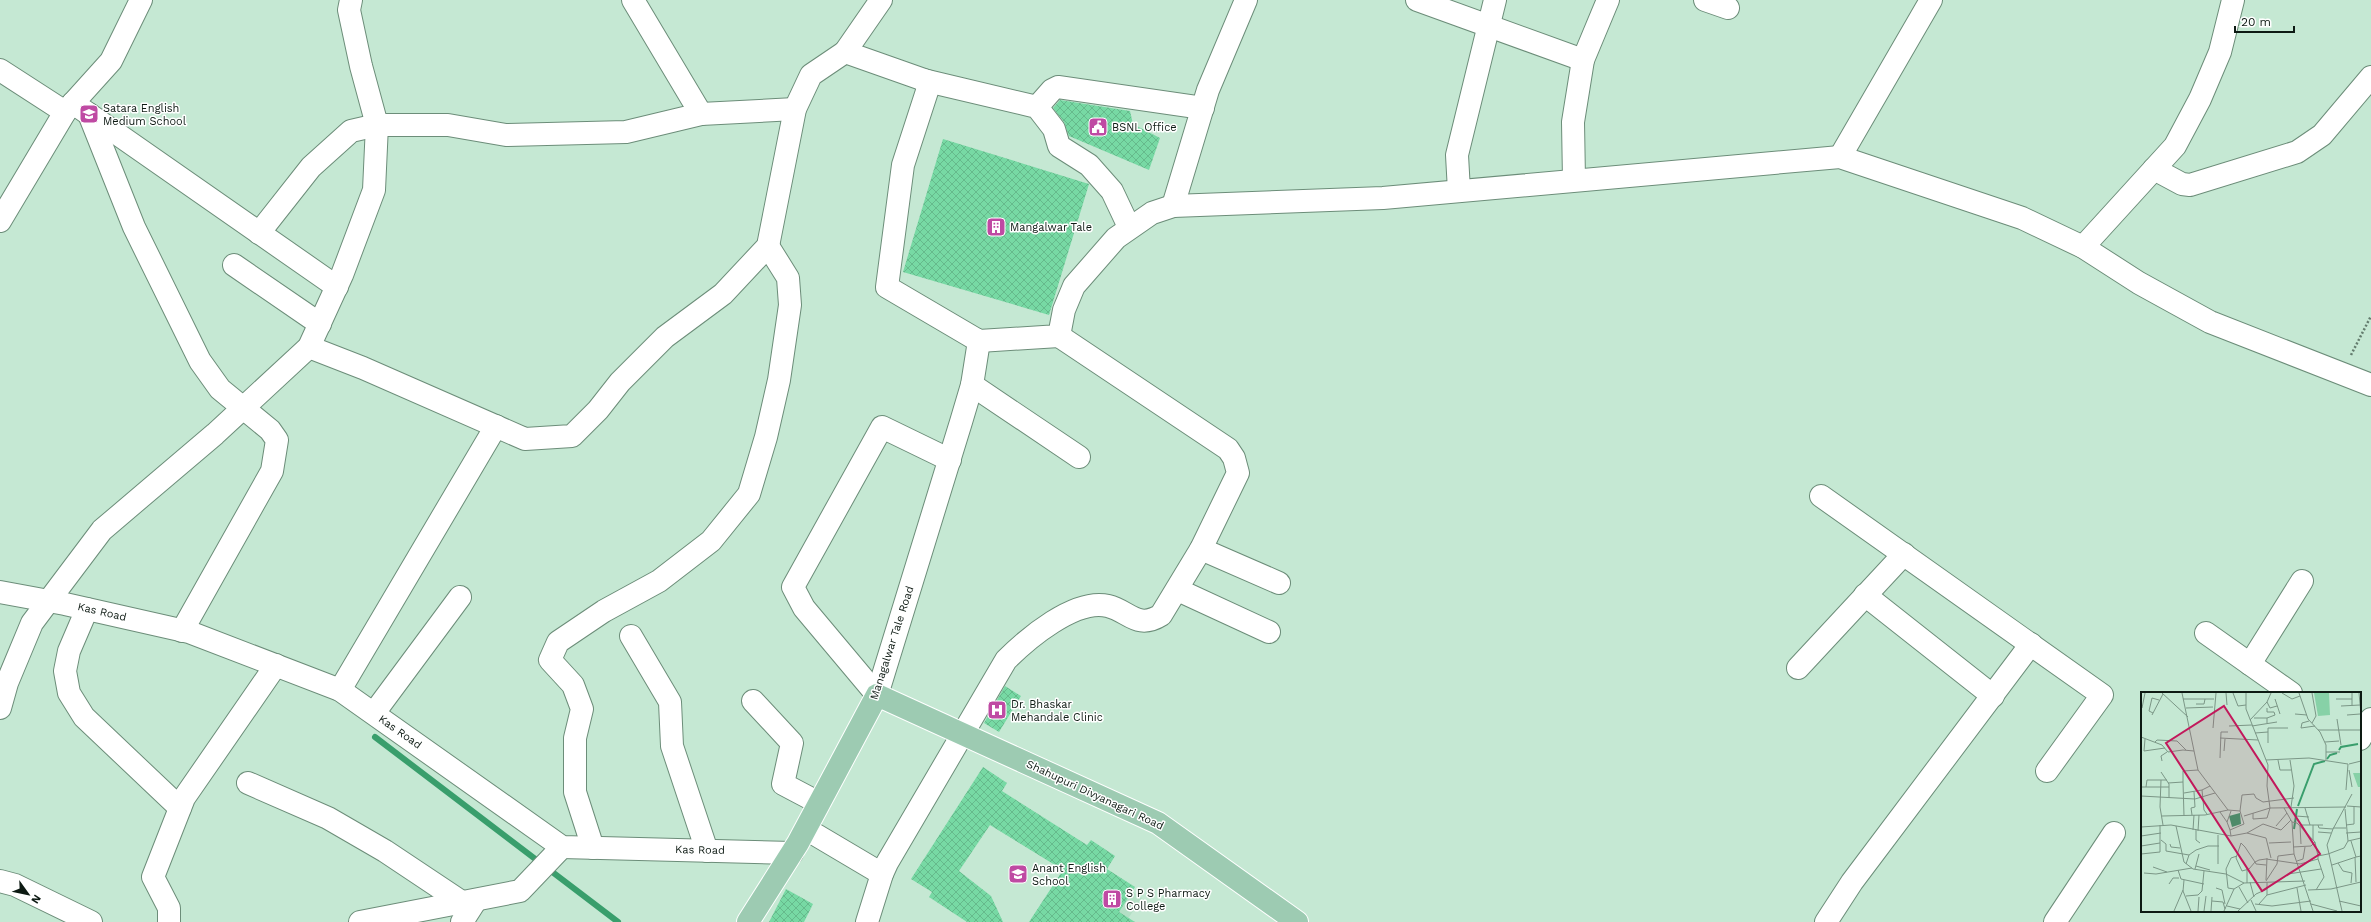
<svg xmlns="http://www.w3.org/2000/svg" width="2371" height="922" viewBox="0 0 2371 922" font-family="'Work Sans',sans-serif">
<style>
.built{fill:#b4dfc5}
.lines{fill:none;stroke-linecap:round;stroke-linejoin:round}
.stream{stroke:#399e6c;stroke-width:6}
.building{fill:url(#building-cross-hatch)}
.minor-casing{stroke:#6c8d79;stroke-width:24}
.major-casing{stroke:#fff;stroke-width:24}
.path{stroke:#637b6d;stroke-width:2.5;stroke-dasharray:2 2;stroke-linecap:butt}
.minor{stroke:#fff;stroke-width:22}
.major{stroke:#9dcbb2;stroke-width:22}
.labels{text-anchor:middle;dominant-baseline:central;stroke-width:3;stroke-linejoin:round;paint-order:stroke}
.poi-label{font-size:11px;fill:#0d1a13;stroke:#fff;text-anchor:start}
.street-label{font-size:11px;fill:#0d1a13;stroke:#fff}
.inset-river{fill:none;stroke:#399e6c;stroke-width:2}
.inset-road{fill:none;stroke:#7b9686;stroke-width:1}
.view{fill:#c2185b;fill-opacity:0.15;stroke:#c2185b;stroke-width:2}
.inset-edge{fill:none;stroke:#0d1a13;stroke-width:2}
</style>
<defs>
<pattern id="building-cross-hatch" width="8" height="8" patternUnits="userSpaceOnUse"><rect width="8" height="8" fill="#77d9a4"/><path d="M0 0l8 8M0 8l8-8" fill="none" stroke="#66ba8c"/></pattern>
</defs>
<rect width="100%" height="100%" fill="#c5e8d3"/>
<path class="built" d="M1113 879 1142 898 1127 920 1085 922Z"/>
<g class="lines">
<path class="stream" d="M375 737 618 922"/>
</g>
<g class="building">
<path d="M1060 100 1130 111 1133 124 1160 138 1149 170 1069 136 1064 122 1053 108Z"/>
<path d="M943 139 1089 184 1049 315 903 272Z"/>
<path d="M1005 686 1021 696 999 732 984 723Z"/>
<path d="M983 767 1007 783 1002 791 1087 845 1091 840 1115 856 1107 869 1135 887 1119 912 1135 922H1029L1063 870 990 825 959 871 991 896 1003 922H967L929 897 932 892 911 879Z"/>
<path d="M786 889 813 904 804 922H769Z"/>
</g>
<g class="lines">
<defs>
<g id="minor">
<path d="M881 0 845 52 930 82 903 165 887 287 979 341 1059 336 1064 310 1074 286 1116 238 1152 213 1173 206 1383 198 1840 157 2022 218 2083 247 2139 283 2210 322 2371 385"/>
<path d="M1417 0 1583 60"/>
<path d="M1705 0 1728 8"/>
<path d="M0 70 65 112"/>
<path d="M923 80 1037 107 1054 129 1059 146 1089 165 1112 191 1129 227"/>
<path d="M73 103 337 287"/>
<path d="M1037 107 1052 90 1058 87 1203 108"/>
<path d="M89 114 134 227 200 361 220 389 270 430 277 440 272 471 182 631"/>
<path d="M701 114 795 109"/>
<path d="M1840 157 1931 0"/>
<path d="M2154 169 2182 184 2190 185 2297 152 2322 135 2371 77"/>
<path d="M1574 180 1573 122 1583 60 1608 0"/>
<path d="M1459 191 1457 155 1495 0"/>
<path d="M1173 206 1208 90 1246 0"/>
<path d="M0 221 65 112 111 61 141 0"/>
<path d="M259 233 311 167 351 131 377 125H448L506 135 626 132 701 114 633 0"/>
<path d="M2083 247 2175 146 2200 99 2220 52 2233 0"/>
<path d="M234 265 320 324"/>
<path d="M309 347 363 368 525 439 572 436 598 410 620 382 665 337 723 294 768 246 795 109 811 75 845 52"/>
<path d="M972 385 1079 457"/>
<path d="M1821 496 2102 695 2047 771"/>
<path d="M1201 549 1279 583"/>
<path d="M1178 590 1269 632"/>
<path d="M0 592 65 604 189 632 340 690 562 847 792 853"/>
<path d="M1865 595 1993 696"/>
<path d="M87 609 69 651 65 671 69 693 84 717 180 808"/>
<path d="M2206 633 2291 693"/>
<path d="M631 636 670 702 672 746 707 851"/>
<path d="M2250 664 2302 581"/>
<path d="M1798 668 1904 554"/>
<path d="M340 690 496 426"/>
<path d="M877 695 804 608 793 587 882 427 950 460"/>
<path d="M877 695 961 422 972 385 979 341"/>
<path d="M753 701 792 743 783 784 819 803"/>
<path d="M0 708 7 683 32 623 102 530 215 434 309 347 342 275 374 190 377 125 361 66 349 10 351 0"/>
<path d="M374 713 460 597"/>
<path d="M2360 739 2371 719"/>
<path d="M248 783 328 818 385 851 463 903"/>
<path d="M806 829 882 874"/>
<path d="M593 848 575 792V738L582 709 573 685 550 660 558 642 604 611 659 581 711 541 749 494 766 437 779 380 790 305 788 278 768 246"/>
<path d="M0 881 15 885 91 922"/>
<path d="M169 922V908L153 877 184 798 276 665"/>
<path d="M360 922 520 891 562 847"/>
<path d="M462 922 476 900"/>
<path d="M867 922 882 874 887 863 1006 660C1027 639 1075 598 1108 606 1129 611 1137 630 1161 615L1201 549 1238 473 1234 458 1228 449 1059 336"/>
<path d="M1826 922 1852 882 2031 644"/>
<path d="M2055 922 2114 833"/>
</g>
<path id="major" d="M748 922 798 843 877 695 1158 823 1297 922"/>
</defs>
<use href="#minor" class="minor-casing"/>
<use href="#major" class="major-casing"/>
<path class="path" d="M2351 355 2371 316"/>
<use href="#minor" class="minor"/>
<use href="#major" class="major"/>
</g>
<defs>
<symbol id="university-square" viewBox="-11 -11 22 22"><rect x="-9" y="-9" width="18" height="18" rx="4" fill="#bf4aa3" stroke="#fff"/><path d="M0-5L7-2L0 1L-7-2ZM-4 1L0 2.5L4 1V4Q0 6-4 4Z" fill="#fff"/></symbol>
<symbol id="civic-square" viewBox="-11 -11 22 22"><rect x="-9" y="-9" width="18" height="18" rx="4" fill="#bf4aa3" stroke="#fff"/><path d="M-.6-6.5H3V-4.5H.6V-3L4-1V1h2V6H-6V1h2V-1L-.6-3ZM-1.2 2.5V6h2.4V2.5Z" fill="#fff"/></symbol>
<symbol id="building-square" viewBox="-11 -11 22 22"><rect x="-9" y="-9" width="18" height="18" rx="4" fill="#bf4aa3" stroke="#fff"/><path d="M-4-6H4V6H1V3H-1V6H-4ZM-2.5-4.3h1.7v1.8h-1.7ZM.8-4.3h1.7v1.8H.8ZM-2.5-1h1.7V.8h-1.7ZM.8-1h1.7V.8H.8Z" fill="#fff"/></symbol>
<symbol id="hospital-square" viewBox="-11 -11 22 22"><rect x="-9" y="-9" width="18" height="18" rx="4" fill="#bf4aa3" stroke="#fff"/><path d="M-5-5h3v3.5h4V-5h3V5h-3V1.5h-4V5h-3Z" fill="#fff"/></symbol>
<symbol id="school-square" viewBox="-11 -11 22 22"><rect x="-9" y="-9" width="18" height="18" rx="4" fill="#bf4aa3" stroke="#fff"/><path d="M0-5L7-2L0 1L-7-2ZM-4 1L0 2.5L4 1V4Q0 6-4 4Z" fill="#fff"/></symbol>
</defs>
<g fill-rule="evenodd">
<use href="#university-square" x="78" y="103" width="22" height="22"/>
<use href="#civic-square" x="1087" y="116" width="22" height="22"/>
<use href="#building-square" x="985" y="216" width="22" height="22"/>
<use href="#hospital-square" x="986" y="699" width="22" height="22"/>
<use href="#school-square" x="1007" y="863" width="22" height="22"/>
<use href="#building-square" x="1101" y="888" width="22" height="22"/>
</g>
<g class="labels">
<g class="poi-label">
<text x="103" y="108">Satara English<tspan x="103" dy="13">Medium School</tspan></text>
<text x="1112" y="127">BSNL Office</text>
<text x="1010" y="227">Mangalwar Tale</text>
<text x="1011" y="704">Dr. Bhaskar<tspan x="1011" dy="13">Mehandale Clinic</tspan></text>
<text x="1032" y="868">Anant English<tspan x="1032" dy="13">School</tspan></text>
<text x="1126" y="893">S P S Pharmacy<tspan x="1126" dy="13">College</tspan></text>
</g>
<g class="street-label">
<text transform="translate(102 612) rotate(13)">Kas Road</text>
<text transform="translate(892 643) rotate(-72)">Managalwar Tale Road</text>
<text transform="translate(400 732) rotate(35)">Kas Road</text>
<text transform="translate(1095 795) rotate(25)">Shahupuri Divyanagari Road</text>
<text transform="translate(700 850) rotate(1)">Kas Road</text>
</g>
</g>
<g transform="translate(2141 692)">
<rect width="220" height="220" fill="#c5e8d3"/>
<path d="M173 1H188L189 23 177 24ZM212 81H220V95H217Z" fill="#87d1a7"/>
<path d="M99 121 100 132 91 135 88 124Z" fill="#399e6c"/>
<path class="inset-river" d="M198 58 200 55 217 52M186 67 189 63 196 61M157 114 173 72 184 69M153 137 156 117"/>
<path class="inset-road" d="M21 1 47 25M85 1 86 13M92 1 97 14 105 13M105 1V17L127 73 126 94 129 116 205 115M141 1 151 7 159 4M158 1 167 27 179 40 185 53V68M211 1V14M218 1 220 22M42 7H73M134 7 139 22M195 7H211M126 10 129 16 136 14M55 12H63L64 7M200 14 219 13M1 16 4 1M45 16 72 15M12 21 8 19 11 6 18 8M154 22 166 23M11 23 22 2M206 23 219 22M113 26H126M196 27 200 53M109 28 126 10 130 1M168 29 161 31 160 36 174 34M126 31V26L134 23 133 20H126V16M171 31 175 24 171 1M88 34 111 33M111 34 136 30M72 36 75 1M177 38H220M114 41 127 40M0 45 21 53 27 60 42 58 53 59M79 46 117 48M4 47 3 59 24 56M14 50 16 48 36 49 45 58M184 50 198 49M127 51V36H147M83 59 84 47M185 60H199M79 66 80 40H87M125 68 168 66 207 72 205 98M137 68 139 78H150M149 68 153 94 150 115M21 69 20 64 26 60M208 72 220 69M208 78 211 95M20 80 28 92V106M20 88 19 115 22 133M42 90 43 124M27 91 42 90V79L57 78M0 95H28M5 95 6 88H26M61 98 63 118 66 122M43 101 61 98 69 94M0 104 54 107 74 101M206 114 220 115M143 116 151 130 153 162 172 219M164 116 169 133M204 117 207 149M99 119 101 103 113 102 115 106 122 110 153 106M79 120 86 130M112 121V127L126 126 129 116M51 123 50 116 54 115 53 100M21 124 64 123 87 118M103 124 129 116M155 124 168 125M151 130 156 131 174 150 177 164 187 162M159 133H182M172 133V148M177 133 178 136 192 137M205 133 213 132V115M35 134 43 170 52 177 85 182 103 191 164 189M135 134 146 121M159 134 160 152M0 135 30 133 90 144 89 138 103 132 99 119 87 118 57 78 41 1M192 136H205M52 138 53 123M55 138V148L59 151M89 138 86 130 90 119M57 139 58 123M177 140 190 141M106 141 122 132 140 138 150 128M205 141 220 140M0 144 20 141M90 144 106 141 125 146 130 166M20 148 25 152V159L48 163M210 149 215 165 220 164M128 151 150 150M29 152 30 155 39 156M0 154 19 151M152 155 170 154 174 150M0 162 19 160V133M187 162 203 156 207 149 220 146M214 165 215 190M156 169 162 167 164 155M197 171 202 179 211 181 210 191M45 172 48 163 55 158 67 154H78M77 172V143M125 173 115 172 114 170 104 155 100 151 95 166 101 179 108 177 114 170 118 168 125 167 159 172 177 167V164M191 173 215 165M55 174 69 178M12 175 26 180M54 177 58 162M37 178 40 187 63 192M106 178V191M3 181 15 182 51 176M147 182 180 177M43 188 42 199 50 219M125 188 126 166M125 189 136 172 137 164 153 162M109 190 113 205M126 190V203M28 192 32 186H38M98 195 107 211M75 196 81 198 84 212M156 196 160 219M93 197 87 196 85 177 90 166 96 164M167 198 190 197 220 190M175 198 183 185 177 167M45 204 57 203 61 199 63 179M110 208 115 219M71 209 82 210 84 217M198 209 220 214M114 212 131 214 170 209M118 212 126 203 165 193M170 212 196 219M86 214 99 217M33 219 42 198M57 219 58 205M63 219 65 204M70 219 71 205M83 219 93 197 103 191M97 219 115 202 126 197M201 219 186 153 192 137 211 102"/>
<path class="view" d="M83 14 179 162 121 199 25 51Z"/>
<rect width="220" height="220" class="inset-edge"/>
</g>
<g transform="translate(28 894) rotate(123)" stroke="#ffffff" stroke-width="3" paint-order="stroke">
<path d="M0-3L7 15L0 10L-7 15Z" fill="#0d1a13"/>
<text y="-6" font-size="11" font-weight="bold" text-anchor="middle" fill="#0d1a13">N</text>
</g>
<path d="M2235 26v6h59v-6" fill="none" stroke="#0d1a13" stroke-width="2"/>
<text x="2241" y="26" font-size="12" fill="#0d1a13" stroke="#ffffff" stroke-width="3" paint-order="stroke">20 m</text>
</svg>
